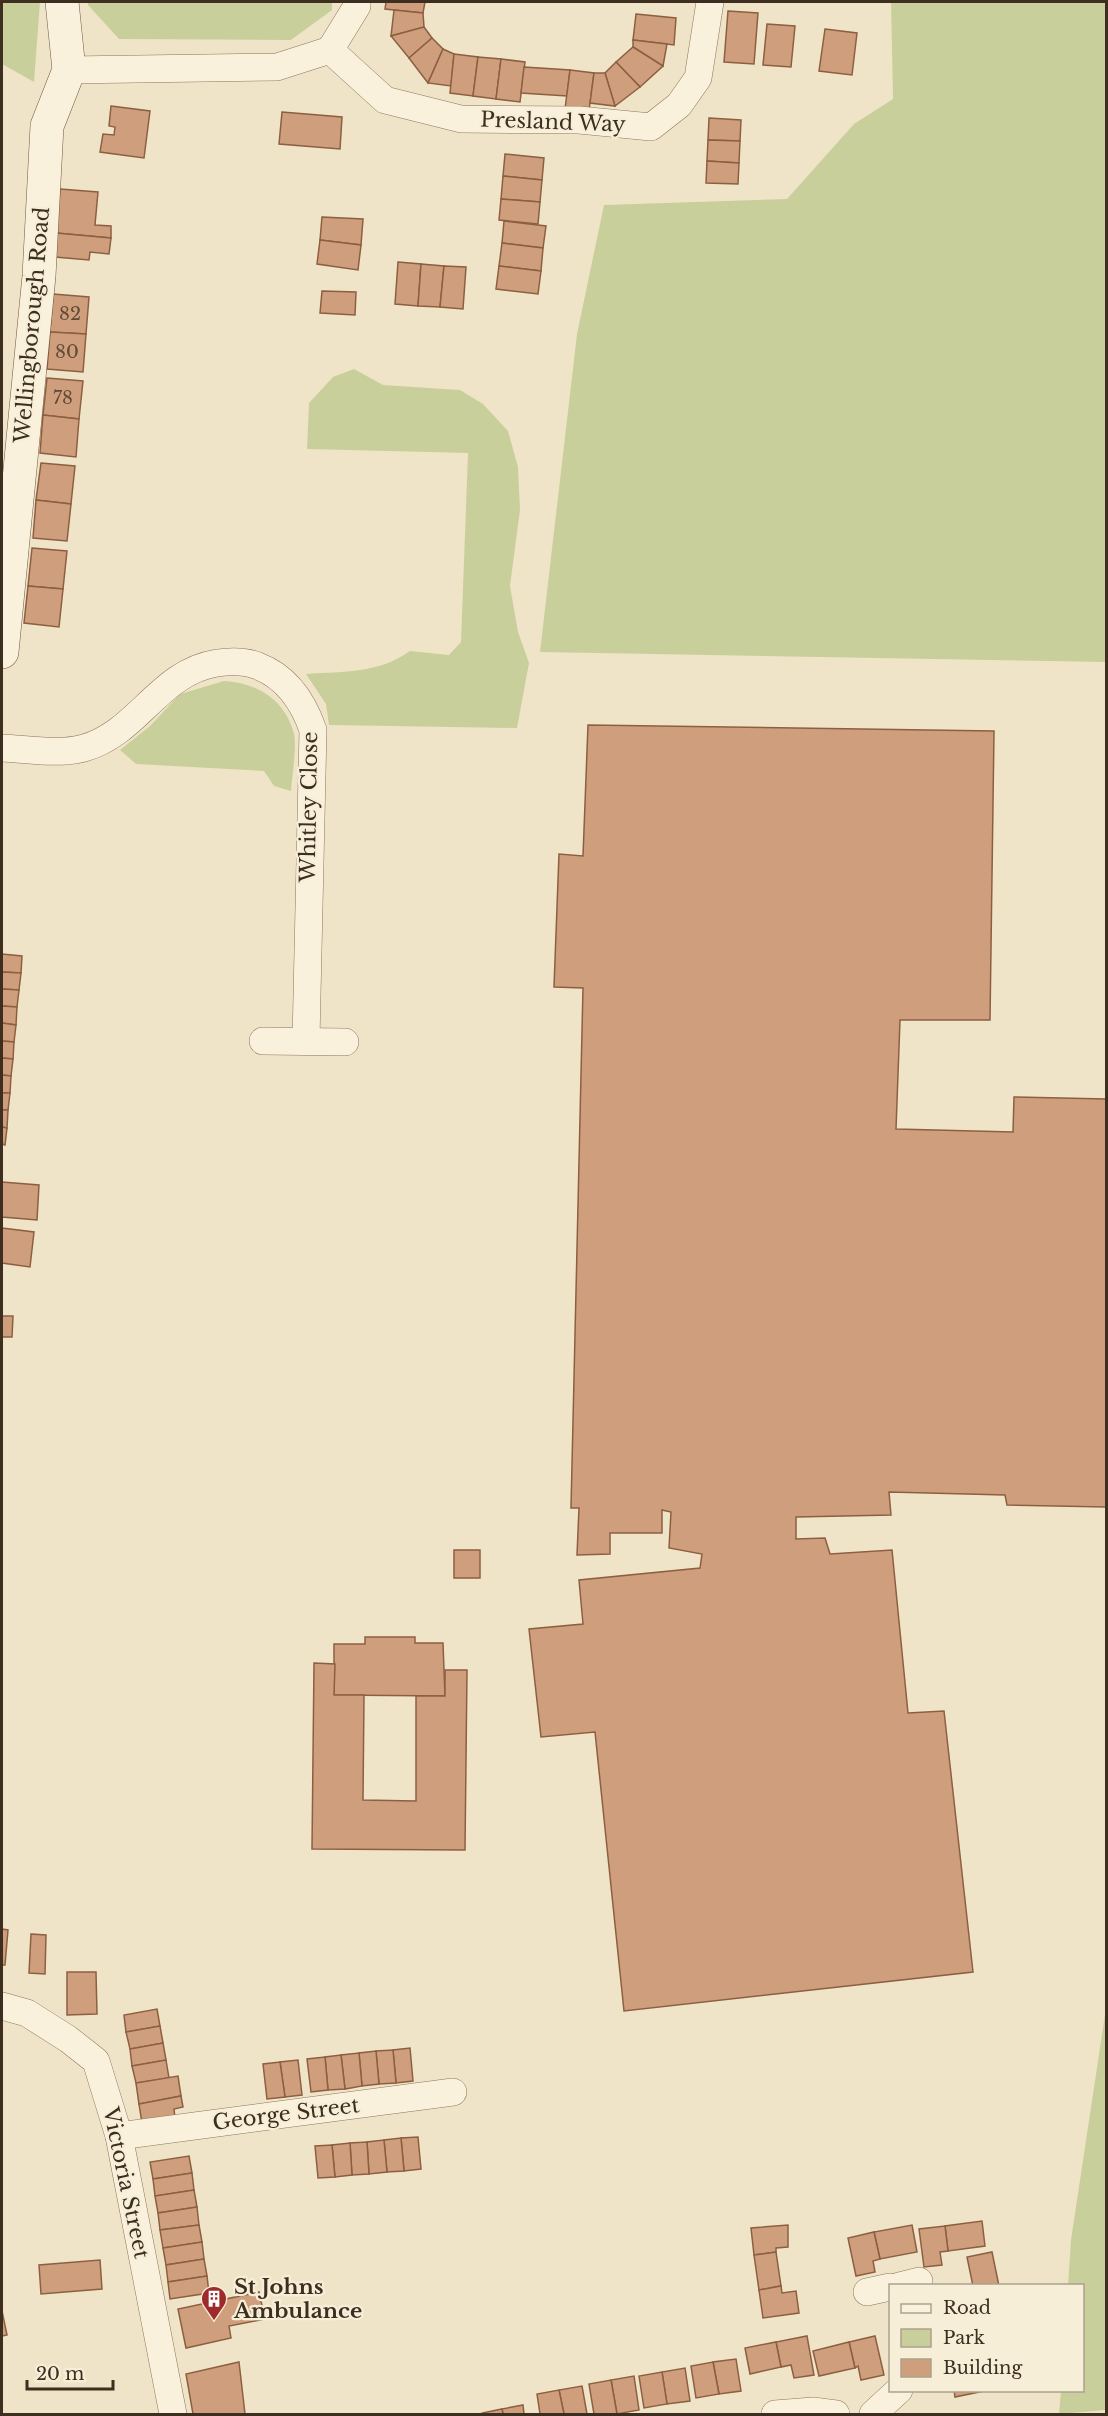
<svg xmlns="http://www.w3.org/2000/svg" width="1108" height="2416" viewBox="0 0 1108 2416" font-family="'Libre Baskerville',serif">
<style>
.green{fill:#c9cf9b}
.building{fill:#cf9f7d;stroke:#8d5f41;stroke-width:1.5}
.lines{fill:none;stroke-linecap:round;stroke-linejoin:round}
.minor-casing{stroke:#8d765c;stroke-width:28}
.secondary-casing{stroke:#6f573f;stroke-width:34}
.minor{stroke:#faf1dc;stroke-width:27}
.secondary{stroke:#faf1dc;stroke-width:33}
.labels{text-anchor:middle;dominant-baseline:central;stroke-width:4.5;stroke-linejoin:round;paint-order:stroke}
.number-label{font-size:18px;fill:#624a37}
.street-label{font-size:21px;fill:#3d2e20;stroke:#f7eed8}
.poi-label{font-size:21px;font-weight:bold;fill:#3d2e20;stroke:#f7eed8;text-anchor:start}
</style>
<rect width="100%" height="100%" fill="#f0e4c8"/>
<g class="green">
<path d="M2 2H40L34 82 2 64Z"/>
<path d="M88 2H332V10L291 40 119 39 88 5Z"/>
<path d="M891 2H1106V662L540 652 577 334 604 205 787 199 854 124 893 99Z"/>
<path d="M354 369 383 385 460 390 483 404 508 431 518 467 520 510 510 586 518 632 529 663 517 728 329 725 326 704 306 674C345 671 377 674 410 651L449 655 461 642 468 453 307 449 309 403 333 377Z"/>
<path d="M224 681C257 683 285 699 294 734 297 748 292 776 291 791L274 786 264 771 136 764 120 750 150 726 180 694Z"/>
<path d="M1106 2008V2410L1059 2414 1061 2391 1082 2390V2286L1068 2285 1071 2240Z"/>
</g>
<g class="building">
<path d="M386 2H425L423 13 385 9Z"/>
<path d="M394 10 423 13 424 27 391 36Z"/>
<path d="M728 11 758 13 754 64 724 62Z"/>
<path d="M636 14 676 18 674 45 633 40Z"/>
<path d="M767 24 795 26 791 67 763 65Z"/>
<path d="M424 27 432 38 409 58 391 36Z"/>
<path d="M825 29 857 33 852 75 819 71Z"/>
<path d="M432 38 443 49 428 83 409 58Z"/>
<path d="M633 40 667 44 663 66 633 47Z"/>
<path d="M633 47 663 66 640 87 616 62Z"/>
<path d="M443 49 454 54 451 86 428 83Z"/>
<path d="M454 54 478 57 473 96 450 93Z"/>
<path d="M478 57 501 59 496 99 473 96Z"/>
<path d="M501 59 525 62 520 102 496 99Z"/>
<path d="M616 62 640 87 615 106 605 73Z"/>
<path d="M524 67 570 70 567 96 521 93Z"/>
<path d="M570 70 594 73 589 111 565 109Z"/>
<path d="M594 73H605L615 106 590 103Z"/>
<path d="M111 106 150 111 144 158 100 152 103 134 114 135 115 127 109 126Z"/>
<path d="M282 112 342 117 340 149 279 144Z"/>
<path d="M709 118 741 120 740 141 708 140Z"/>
<path d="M708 140 740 141 739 163 707 161Z"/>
<path d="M505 154 544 158 542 180 503 176Z"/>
<path d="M707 161 739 163 738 184 706 183Z"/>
<path d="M503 176 542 180 540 202 501 199Z"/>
<path d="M60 189 98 192 95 225 111 226V238L56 233Z"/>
<path d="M501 199 540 202 538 224 499 220Z"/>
<path d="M322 217 363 219 361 245 320 240Z"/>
<path d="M504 221 546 226 543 248 502 243Z"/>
<path d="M56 233 111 238 109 254 90 252 89 260 55 257Z"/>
<path d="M320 240 361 245 358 270 317 264Z"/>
<path d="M502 243 543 248 541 271 499 266Z"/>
<path d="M398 262 421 264 418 306 395 304Z"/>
<path d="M421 264 444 266 440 307 418 306Z"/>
<path d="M444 266 466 267 463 309 440 307Z"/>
<path d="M499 266 541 271 538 294 496 289Z"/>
<path d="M322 291 356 292 355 315 320 313Z"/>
<path d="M53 294 89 297 86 334 50 332Z"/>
<path d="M50 332 86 334 83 372 47 369Z"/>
<path d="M47 378 83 381 79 419 43 415Z"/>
<path d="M43 415 79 419 76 457 40 453Z"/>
<path d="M41 463 75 466 71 504 36 500Z"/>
<path d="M36 500 71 504 67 541 33 538Z"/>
<path d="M32 548 67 551 63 589 28 586Z"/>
<path d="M28 586 63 589 59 627 24 623Z"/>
<path d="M588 725 994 731 990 1020H900L896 1129 1013 1132 1014 1097 1106 1099V1507L1007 1505 1005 1495 889 1492 891 1515 796 1517V1539L825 1538 830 1554 892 1550 908 1713 944 1711 973 1972 624 2011 595 1732 541 1737 529 1629 583 1624 579 1580 700 1568 702 1554 669 1548 671 1512 662 1510V1533H610V1554L577 1555 579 1508H571L583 988 554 987 559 854 583 856Z"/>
<path d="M2 954 22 956 21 973 2 972Z"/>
<path d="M2 972 21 973 19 990 2 989Z"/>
<path d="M2 989 19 990 17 1007 2 1006Z"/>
<path d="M2 1006 17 1007 16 1025 2 1023Z"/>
<path d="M2 1023 16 1025 14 1042 2 1041Z"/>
<path d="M2 1041 14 1042 13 1059 2 1058Z"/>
<path d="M2 1058 13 1059 11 1076 2 1075Z"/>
<path d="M2 1075 11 1076 10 1093H2Z"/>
<path d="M2 1093H10L8 1110H2Z"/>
<path d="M2 1110H8L7 1128 2 1127Z"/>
<path d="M2 1127 7 1128 5 1145 2 1144Z"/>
<path d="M2 1182 39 1185 37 1220 2 1217Z"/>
<path d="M2 1228 34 1232 30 1267 2 1263Z"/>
<path d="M2 1316H13L12 1337H2Z"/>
<rect x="454" y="1550" width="26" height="28"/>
<path d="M365 1637H415V1643H443L445 1696 334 1695V1644H365Z"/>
<path d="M314 1663 335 1664 334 1695H364L363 1800 416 1801V1696H445V1670H467L465 1850 312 1849Z"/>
<path d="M2 1929 8 1930 5 1965H2Z"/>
<path d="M31 1934 46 1935 45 1974 29 1973Z"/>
<path d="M67 1972H96L97 2014 67 2015Z"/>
<path d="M157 2009 160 2026 126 2032 124 2015Z"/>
<path d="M160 2026 163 2043 130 2049 126 2032Z"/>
<path d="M163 2043 166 2060 132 2066 130 2049Z"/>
<path d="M410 2048 413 2081 396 2083 393 2050Z"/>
<path d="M393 2050 396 2083 379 2084 376 2051Z"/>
<path d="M376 2051 379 2084 362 2086 359 2053Z"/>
<path d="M359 2053 362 2086 345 2089 341 2055Z"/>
<path d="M341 2055 345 2089 328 2090 325 2057Z"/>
<path d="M325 2057 328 2090 311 2092 307 2059Z"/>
<path d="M166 2060 169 2078 136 2083 132 2066Z"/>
<path d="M298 2060 302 2095 285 2097 280 2062Z"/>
<path d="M280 2062 285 2097 267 2099 263 2064Z"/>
<path d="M178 2076 181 2096 139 2104 136 2083Z"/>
<path d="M181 2096 183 2107 174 2109 175 2118 142 2123 139 2104Z"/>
<path d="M418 2137 421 2169 404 2171 401 2138Z"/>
<path d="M401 2138 404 2171 387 2172 384 2140Z"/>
<path d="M384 2140 387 2172 369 2174 367 2142Z"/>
<path d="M367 2142 369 2174 352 2175 350 2143Z"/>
<path d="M350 2143 352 2175 335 2177 332 2145Z"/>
<path d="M332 2145 335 2177 318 2178 315 2146Z"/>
<path d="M189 2156 192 2173 153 2179 150 2162Z"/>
<path d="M192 2173 194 2190 155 2196 153 2179Z"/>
<path d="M194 2190 197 2207 158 2213 155 2196Z"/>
<path d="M197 2207 199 2225 160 2230 158 2213Z"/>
<path d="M982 2221 985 2246 948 2251 945 2226Z"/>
<path d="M199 2225 202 2242 163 2248 160 2230Z"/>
<path d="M788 2225V2247L776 2248V2252L754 2255 751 2228Z"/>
<path d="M912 2225 917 2252 880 2259 874 2232Z"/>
<path d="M945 2226 948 2251 940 2252 942 2265 924 2267 919 2229Z"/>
<path d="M874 2232 880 2259 873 2261 875 2272 856 2276 848 2238Z"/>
<path d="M202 2242 204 2259 166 2265 163 2248Z"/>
<path d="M776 2252 781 2286 759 2290 754 2255Z"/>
<path d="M992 2252 999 2286H973L967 2257Z"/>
<path d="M204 2259 207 2276 168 2282 166 2265Z"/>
<path d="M100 2260 102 2289 41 2294 39 2265Z"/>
<path d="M207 2276 209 2293 170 2299 168 2282Z"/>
<path d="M781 2286 782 2293 796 2291 799 2313 763 2318 759 2290Z"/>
<path d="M259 2292 265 2319 229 2326 231 2338 186 2348 178 2309Z"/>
<path d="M2 2311 7 2335 2 2336Z"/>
<path d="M807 2336 814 2375 794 2378 791 2365 781 2367 776 2342Z"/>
<path d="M875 2336 884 2375 861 2380 858 2366 855 2368 849 2342Z"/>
<path d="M776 2342 781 2367 750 2374 745 2348Z"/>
<path d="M849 2342 855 2368 819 2376 813 2351Z"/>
<path d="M736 2359 741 2391 719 2394 713 2362Z"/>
<path d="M239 2362 245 2414H193L186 2374Z"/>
<path d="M713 2362 719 2394 696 2398 691 2366Z"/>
<path d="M685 2368 690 2401 667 2404 662 2372Z"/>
<path d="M662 2372 667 2404 644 2408 639 2376Z"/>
<path d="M634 2376 639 2410 617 2414 611 2380Z"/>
<path d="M611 2380 617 2414H594L589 2384Z"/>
<path d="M582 2386 587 2414H564L559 2390Z"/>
<path d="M559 2390 564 2414H540L537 2394Z"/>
<path d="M954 2390H989L955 2397Z"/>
<path d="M523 2405 524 2414H503L502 2409Z"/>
<path d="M502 2409 503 2414H482V2413Z"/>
</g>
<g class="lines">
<defs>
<g id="minor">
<path d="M330 50 357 6V2"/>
<path d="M69 70 277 67 330 50 385 100 461 119 579 120 651 127 679 105 698 78 710 2"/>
<path d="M2 748C27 749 59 755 84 748 138 733 159 672 217 663 230 661 246 661 258 666 287 677 303 701 313 730L306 1040"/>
<path d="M263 1041 345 1042"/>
<path d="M2 2006 27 2013 68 2039 96 2061 119 2136 173 2414"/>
<path d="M119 2136 453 2092"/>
<path d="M899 2286 919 2281"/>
<path d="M867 2292 890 2287"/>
<path d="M775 2414 813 2411 836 2414"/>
<path d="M873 2414 899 2390"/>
</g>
<path id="secondary" d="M2 652 39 276 47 126 69 70 62 2"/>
</defs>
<use href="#minor" class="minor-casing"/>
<use href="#secondary" class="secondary-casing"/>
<use href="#minor" class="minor"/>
<use href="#secondary" class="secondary"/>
</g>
<defs>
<symbol id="building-pin" viewBox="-11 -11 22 30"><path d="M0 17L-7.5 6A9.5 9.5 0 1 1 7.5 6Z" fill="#9e2a2b" stroke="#f7eed8"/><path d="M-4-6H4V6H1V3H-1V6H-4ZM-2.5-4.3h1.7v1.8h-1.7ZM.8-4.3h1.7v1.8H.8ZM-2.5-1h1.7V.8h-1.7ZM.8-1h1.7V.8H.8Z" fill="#fff"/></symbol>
</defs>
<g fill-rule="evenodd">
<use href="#building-pin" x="199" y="2284" width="30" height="40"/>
</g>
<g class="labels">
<g class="number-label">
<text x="70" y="314">82</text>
<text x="67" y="352">80</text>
<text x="63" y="398">78</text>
</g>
<g class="street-label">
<text transform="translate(553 122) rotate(2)">Presland Way</text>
<text transform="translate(32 325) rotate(-85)">Wellingborough Road</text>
<text transform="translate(309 807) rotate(-89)">Whitley Close</text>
<text transform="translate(286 2114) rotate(-7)">George Street</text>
<text transform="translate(126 2183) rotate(78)">Victoria Street</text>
</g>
<g class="poi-label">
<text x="234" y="2287">St Johns<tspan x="234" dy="24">Ambulance</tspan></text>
</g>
</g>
<rect width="1108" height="2416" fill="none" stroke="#3d2e20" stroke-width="6"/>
<rect x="889" y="2284" width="195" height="108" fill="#f7eed8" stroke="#ada18e" stroke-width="1.5"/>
<rect x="901" y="2304" width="30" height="9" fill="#faf1dc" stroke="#ada18e" stroke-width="1.5"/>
<text x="943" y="2314" font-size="18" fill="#3d2e20">Road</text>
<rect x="901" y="2329" width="30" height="18" fill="#c9cf9b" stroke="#ada18e" stroke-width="1.5"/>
<text x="943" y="2344" font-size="18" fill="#3d2e20">Park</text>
<rect x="901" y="2359" width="30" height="18" fill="#cf9f7d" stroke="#ada18e" stroke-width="1.5"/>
<text x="943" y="2374" font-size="18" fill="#3d2e20">Building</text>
<path d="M27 2380v9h86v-9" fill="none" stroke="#3d2e20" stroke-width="3"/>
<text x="36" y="2380" font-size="18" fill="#3d2e20" stroke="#f7eed8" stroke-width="4.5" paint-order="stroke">20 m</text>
</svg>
